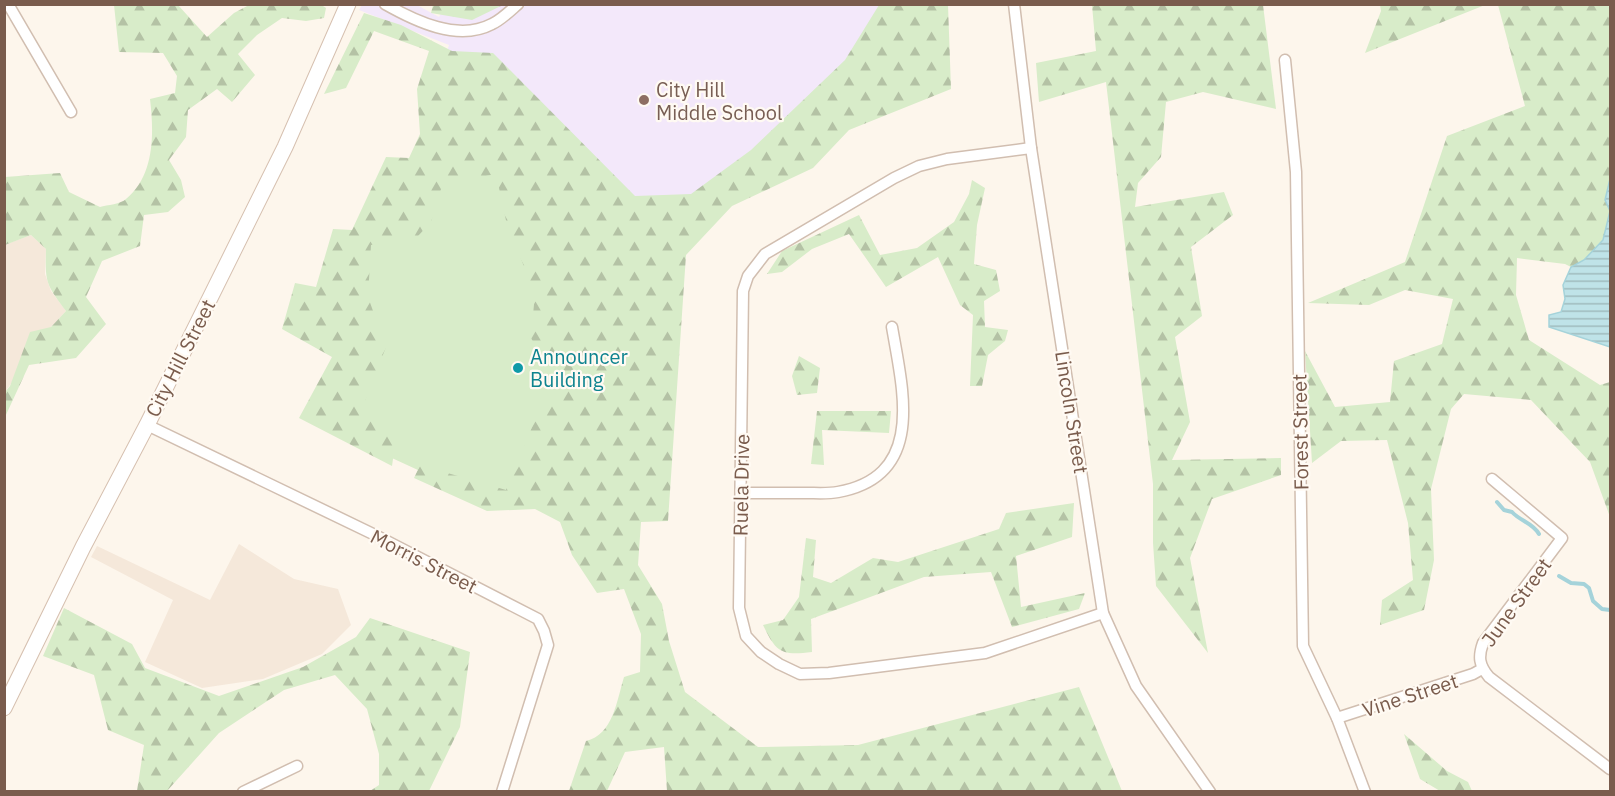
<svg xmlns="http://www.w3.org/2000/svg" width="1615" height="796" viewBox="0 0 1615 796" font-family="'IBM Plex Sans',sans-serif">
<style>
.residential{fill:#f5e8da}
.education{fill:#f3e8fa}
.green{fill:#d8ecc9}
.forest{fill:url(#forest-firs)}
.water{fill:url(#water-rules);stroke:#a5d3da;stroke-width:1.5}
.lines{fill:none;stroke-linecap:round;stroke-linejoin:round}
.stream{stroke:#a5d3da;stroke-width:4}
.street-casing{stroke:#d1beb0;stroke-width:13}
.secondary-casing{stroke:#d6c0b0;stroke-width:17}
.street{stroke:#fff;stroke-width:10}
.secondary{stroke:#fff;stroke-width:15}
.education-dot{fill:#8d6e63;stroke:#fffaf3;stroke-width:2}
.culture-dot{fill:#0f9aa8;stroke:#fffaf3;stroke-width:2}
.labels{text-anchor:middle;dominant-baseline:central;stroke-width:4.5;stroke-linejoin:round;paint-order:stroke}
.education-label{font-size:20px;fill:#785e54;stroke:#fffaf3;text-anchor:start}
.culture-label{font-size:20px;fill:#0d838f;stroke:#fffaf3;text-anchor:start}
.street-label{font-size:20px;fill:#7a5c4d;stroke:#fffaf3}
</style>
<defs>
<pattern id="forest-firs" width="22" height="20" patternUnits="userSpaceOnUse" patternTransform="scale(1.5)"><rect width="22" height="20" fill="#d8ecc9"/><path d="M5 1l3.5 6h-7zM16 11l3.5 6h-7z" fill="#b4c2a5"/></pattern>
<pattern id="water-rules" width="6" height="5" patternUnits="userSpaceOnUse" patternTransform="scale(1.5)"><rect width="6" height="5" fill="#bfe3e8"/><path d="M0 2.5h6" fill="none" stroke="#a0bbbe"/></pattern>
</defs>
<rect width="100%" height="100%" fill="#fdf6ec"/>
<g class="residential">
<path d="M31 235 46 249 45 274 51 291 66 311 51 327 5 392 4 245Z"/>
<path d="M239 544 294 579 338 589 351 625 322 654 263 679 202 688 145 662 173 600 91 557 97 546 210 600Z"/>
</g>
<path class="education" d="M446 4 903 5 792 170 653 215 414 154 449 45 359 10 362 5H417L439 17Z"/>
<path class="green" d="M458 165 501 174 540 293 539 352 560 358 514 496 481 499 344 436 358 244Z"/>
<g class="forest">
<path d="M320 4 326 8 324 18 306 21 282 18 257 35 238 54 255 75 232 102 217 89 188 110 186 137 169 160 181 180 185 197 168 212 144 215 140 246 102 261 86 297 106 324 76 358 29 365 5 417V392L10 386 30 332 51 327 66 311C46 284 45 283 46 249L31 235 5 245V177L60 173 69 192 100 207C107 205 121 204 126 199 155 175 154 133 150 99L175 93 177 76 163 53 119 52 114 5H178L207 37 234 13 249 5Z"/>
<path d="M433 5V4L503 5 472 20 431 13Z"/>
<path d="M879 5H948L951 89 849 130 813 168 732 206 686 255 668 521 641 522 638 565 662 604 669 641 685 692 758 747 858 745 1079 687 1122 791H667L664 747 625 752 607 791H569L586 741C613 735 617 700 624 677L640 672 641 634 624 589 597 593 572 555 560 522 535 509 487 511 414 478 420 465 506 490 560 359 539 352 531 338 535 293 507 225 496 174 470 179 441 189 431 222 418 236 371 245 368 297 386 347 361 411 396 438 392 466 299 418 332 357 282 329 295 283 316 287 333 229 352 230 386 157 409 158 420 134 417 89 429 51 374 31 346 88 324 94 364 13 401 25 452 51 493 53 635 196 691 194 751 150 845 60Z"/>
<path d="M1092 5H1263L1276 109 1203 92 1166 102 1161 157 1138 183 1135 207 1224 192 1233 215 1191 247 1202 316 1175 337 1190 422 1172 460 1281 458V475L1212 499 1190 558 1208 653 1156 586 1153 543V484L1106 82 1039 102 1036 63 1096 51Z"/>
<path d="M1380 5V4L1485 5 1365 53 1381 11Z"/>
<path d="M1498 5H1610V179L1605 200 1610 211 1603 241 1584 260 1571 267 1565 264 1517 258 1516 295 1529 340 1600 385 1610 382V517L1590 462 1531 400 1464 394 1451 409 1431 489 1434 560 1424 610 1380 625 1382 600 1413 580 1408 523 1387 440 1341 441 1312 463 1305 351 1335 407 1390 402 1394 361 1442 344 1453 299 1405 290 1369 305 1308 303 1405 262 1447 136 1525 106Z"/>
<path d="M972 180 985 188 977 225 974 264 996 270 1000 291 984 301 985 327 1008 330 1005 341 988 355 982 386H970L973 315 960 305 938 257 886 287 849 234 812 249 782 272 767 274 782 251 859 215 880 255 917 248 954 222 969 194Z"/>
<path d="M799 356 820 368 817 393 797 395 792 376Z"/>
<path d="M817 411H891L889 433 822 430 824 465 811 464Z"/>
<path d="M1074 503 1072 537 1016 556 1021 607 1085 593 1079 609 1012 627 991 572 924 577 811 619 812 652C781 656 776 652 763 625L783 620 799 597 806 538 816 540 813 577 831 583 873 558 898 562 999 529 1006 513Z"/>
<path d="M64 608 132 644 145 668 219 696 303 667 356 637 370 618 470 652 460 727 429 791H370L379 785V754L367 709 335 675 284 690 219 733 167 791H137L144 745 108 730 94 675 43 656Z"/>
<path d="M1404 734 1447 771 1468 782 1472 791H1440L1420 779Z"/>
</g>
<path class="water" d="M1610 179V347L1549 327V315L1561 312 1565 299 1563 285 1571 267 1584 260 1603 240 1610 211 1605 200Z"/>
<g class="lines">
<g class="stream">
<path d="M1497 502 1504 510 1512 512C1520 521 1533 523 1539 534"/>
<path d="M1559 576 1571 583 1584 584 1589 588 1593 601 1602 609 1610 610"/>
</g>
<defs>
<g id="street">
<path d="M8 4 71 112"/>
<path d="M385 4C415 21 458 42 492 24 501 20 510 11 518 4"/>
<path d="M1014 4 1031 148 1103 613 1136 686 1210 792"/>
<path d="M1285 60 1296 172 1303 646 1337 718 1365 792"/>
<path d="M1031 148 947 159 919 166 894 178 765 254 748 276 743 291 739 608 746 636 761 652 779 664 800 674 829 673 985 653 1103 613"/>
<path d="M147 425 373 534 538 619 544 631 548 645 502 792"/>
<path d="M1492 479 1562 538 1483 643C1478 657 1479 665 1489 677L1610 769"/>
<path d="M742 493C763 493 784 493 806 493 816 493 828 494 838 492 926 476 903 391 892 327"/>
<path d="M1337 718 1473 674 1482 669"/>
<path d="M243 792 297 766"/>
</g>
<path id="secondary" d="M4 708 83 547 147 425 285 147 348 4"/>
</defs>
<use href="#street" class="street-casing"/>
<use href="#secondary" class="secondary-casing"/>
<use href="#street" class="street"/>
<use href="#secondary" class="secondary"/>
</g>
<circle class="education-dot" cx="644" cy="100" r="6"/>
<circle class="culture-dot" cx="518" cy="368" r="6"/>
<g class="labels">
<g class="education-label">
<text x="656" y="89">City Hill<tspan x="656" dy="23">Middle School</tspan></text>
</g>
<g class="culture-label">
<text x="530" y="356">Announcer<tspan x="530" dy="23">Building</tspan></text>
</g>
<g class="street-label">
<text transform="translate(180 358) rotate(-63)">City Hill Street</text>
<text transform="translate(1072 412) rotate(81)">Lincoln Street</text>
<text transform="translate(1300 432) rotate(-91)">Forest Street</text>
<text transform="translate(741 485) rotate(-89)">Ruela Drive</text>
<text transform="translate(424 561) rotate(27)">Morris Street</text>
<text transform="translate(1516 602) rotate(-54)">June Street</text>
<text transform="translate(1410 695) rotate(-18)">Vine Street</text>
</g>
</g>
<rect width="1615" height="796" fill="none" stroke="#7a5c4d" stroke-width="12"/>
</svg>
